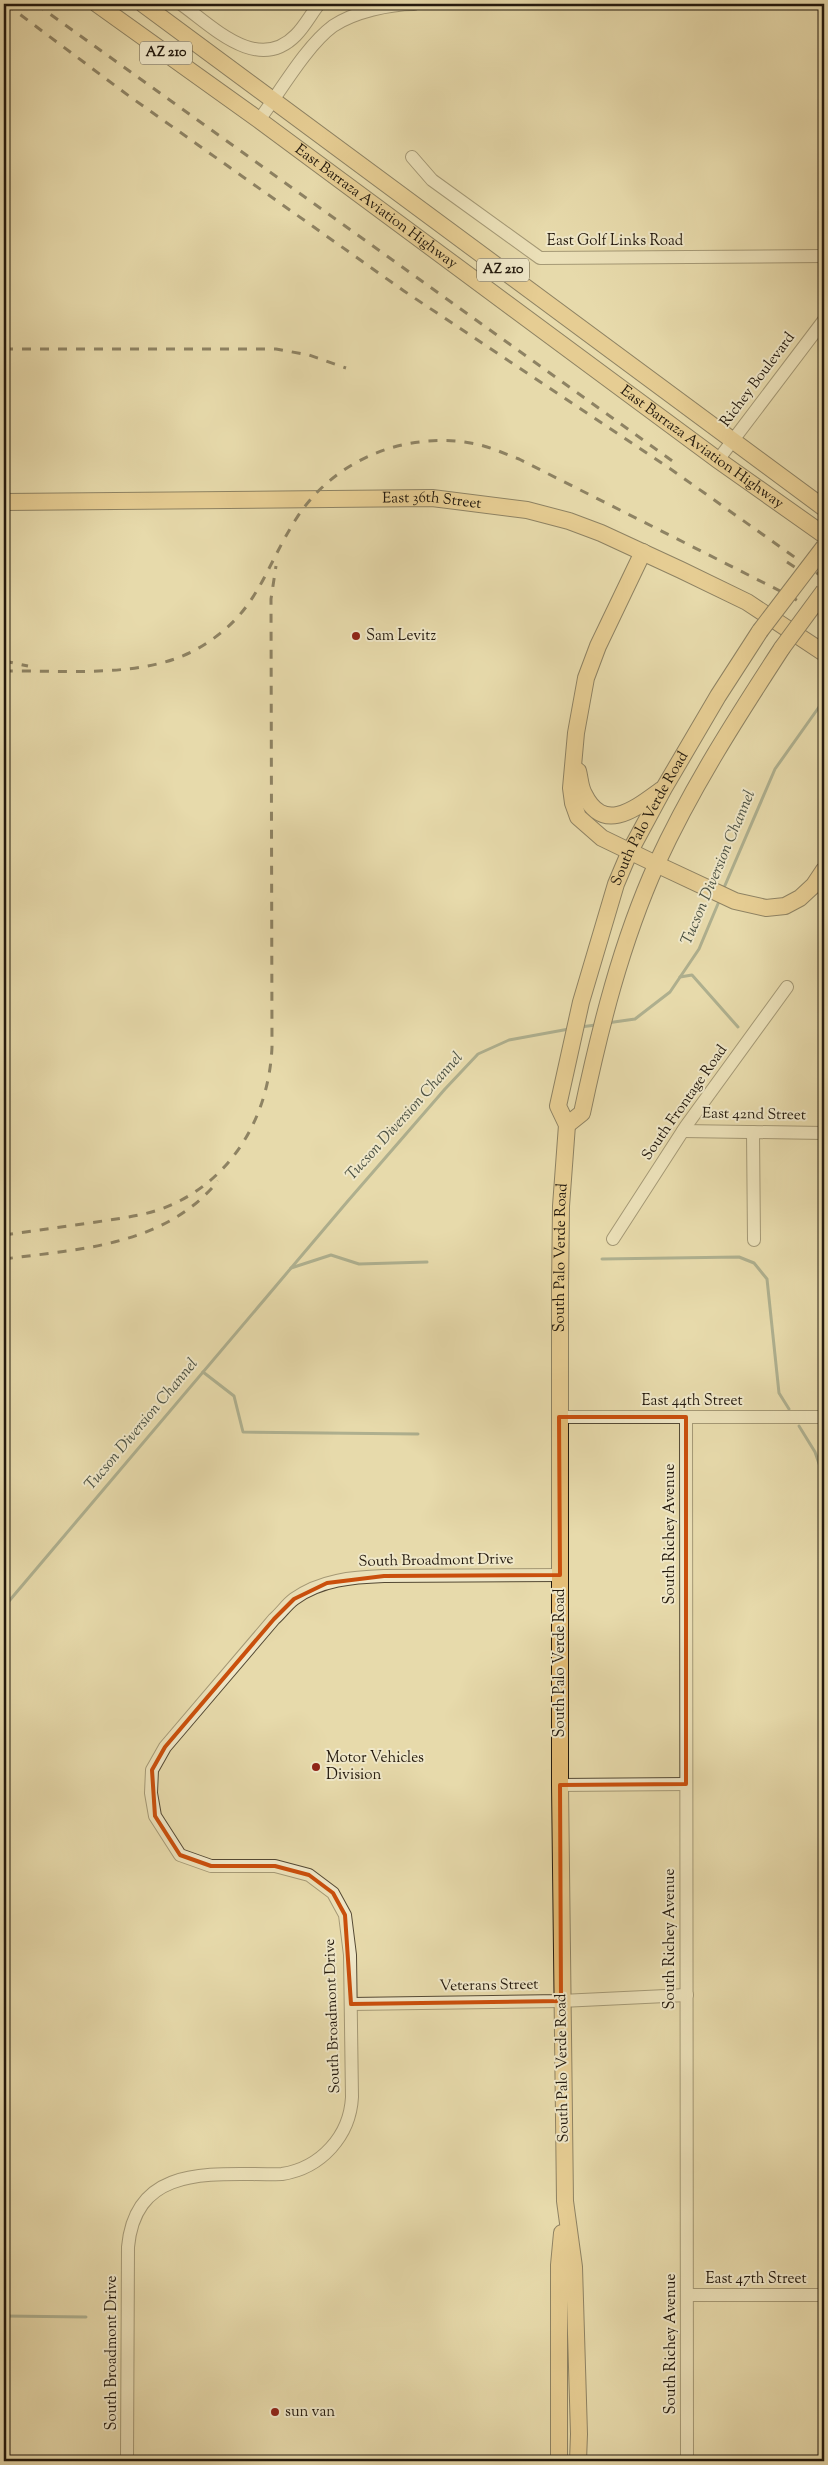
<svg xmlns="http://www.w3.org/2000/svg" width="828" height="2465" viewBox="0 0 828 2465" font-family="'Sorts Mill Goudy',serif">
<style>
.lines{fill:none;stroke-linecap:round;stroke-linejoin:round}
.stream{stroke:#697a6b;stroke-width:3}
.minor-casing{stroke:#544934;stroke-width:14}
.major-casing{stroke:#23190d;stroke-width:18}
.minor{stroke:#efe7c8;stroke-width:12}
.major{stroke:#e4bd76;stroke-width:16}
.rail{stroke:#23190d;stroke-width:3;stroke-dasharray:9 9;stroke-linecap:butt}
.major-bridge-casing{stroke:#23190d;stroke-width:18;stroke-linecap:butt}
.major-bridge{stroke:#e4bd76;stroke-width:16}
.marked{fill:none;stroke:#ca4f0c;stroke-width:4;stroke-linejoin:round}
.poi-dot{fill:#8f2418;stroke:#efe7c8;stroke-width:2}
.labels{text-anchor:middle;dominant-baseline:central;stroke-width:4;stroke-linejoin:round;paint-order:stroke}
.shield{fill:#efe7c8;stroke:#605745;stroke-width:1}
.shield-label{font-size:14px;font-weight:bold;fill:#23190d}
.street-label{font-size:15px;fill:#23190d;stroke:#efe7c8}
.poi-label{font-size:15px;fill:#23190d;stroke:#efe7c8;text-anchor:start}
.water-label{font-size:16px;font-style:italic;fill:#4c5244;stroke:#efe7c8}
</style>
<rect width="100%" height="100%" fill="#e7daab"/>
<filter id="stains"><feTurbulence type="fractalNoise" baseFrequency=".004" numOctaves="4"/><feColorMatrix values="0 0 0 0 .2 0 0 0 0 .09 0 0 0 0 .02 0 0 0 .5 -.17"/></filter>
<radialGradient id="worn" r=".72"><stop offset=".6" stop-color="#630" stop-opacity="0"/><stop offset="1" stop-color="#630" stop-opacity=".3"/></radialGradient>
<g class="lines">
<g class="stream">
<path d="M723 890 775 769 824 700"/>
<path d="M680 977 692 975 738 1027"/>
<path d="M607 1023 635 1019 670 992 699 949 720 899"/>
<path d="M580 1027 596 1025"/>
<path d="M602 1259 739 1257 754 1263 767 1279 779 1393 789 1409"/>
<path d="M291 1268 331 1255 359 1264 427 1262"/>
<path d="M203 1372 234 1396 243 1432 418 1434"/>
<path d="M799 1426 815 1452 824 1478"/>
<path d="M4 1607 347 1202 445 1089 478 1054 509 1040 569 1029"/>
<path d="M4 2316 86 2317"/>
</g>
<defs>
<g id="minor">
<path d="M181 4C213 27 258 74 296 35 305 26 311 14 319 4"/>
<path d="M259 120C280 92 306 46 333 26 354 12 390 4 414 4"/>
<path d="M412 157 432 180 540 258 824 256"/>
<path d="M718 460 824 320"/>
<path d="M683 1131 824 1133"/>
<path d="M753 1132 754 1240"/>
<path d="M613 1239 686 1126 787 987"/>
<path d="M559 1417H824"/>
<path d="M686 1417 687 2461"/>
<path d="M560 1785 686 1784"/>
<path d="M351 2004 561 2001 687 1995"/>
<path d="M687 2295H824"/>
<path d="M127 2461 128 2247C136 2160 219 2176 282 2174 321 2168 350 2136 352 2097L350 1955 345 1915 333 1893 309 1875 275 1866H211L180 1855 155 1816 151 1793 152 1770 165 1747 274 1619C281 1613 287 1604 294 1599 320 1580 353 1577 384 1576L560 1575"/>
</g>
<g id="major">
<path id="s1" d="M97 4 259 120 718 460 824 535"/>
<path d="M143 4 824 508"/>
<path id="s2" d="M4 502 432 498 527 510 569 521 601 533 681 570 747 602 824 653"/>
<path d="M643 552 598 646 586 678 576 733 571 788 573 803 578 817 602 838 656 864 735 901 766 908 785 906 800 898 814 885 824 870"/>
<path d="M578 771C580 778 580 787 584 794 604 835 636 808 661 790"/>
<path d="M567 1125 582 1113C600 1028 621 943 657 863 692 787 737 717 782 648"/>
<path d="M559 2461V2265L562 2233"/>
<path id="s3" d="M578 2461 579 2434 574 2267 565 2201 560 1785V1289L561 1206 567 1125 558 1106 581 1002 616 884 630 851 664 788 718 696 760 631"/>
</g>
</defs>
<use href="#minor" class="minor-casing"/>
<use href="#major" class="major-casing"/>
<use href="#minor" class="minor"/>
<use href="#major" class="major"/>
<g class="rail">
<path d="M6 4 129 96 404 291 672 470 824 578"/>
<path d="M36 4 678 465"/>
<path d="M4 349H276L309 355 346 368"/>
<path d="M787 562 807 575"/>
<path d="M4 661 28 666"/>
<path d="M4 671C63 670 144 679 197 649 258 614 262 573 296 519 334 459 407 430 476 444 491 447 505 454 519 459L792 597 824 618"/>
<path d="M4 1235C33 1231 61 1227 90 1223 114 1219 138 1217 161 1209 230 1184 269 1118 272 1047L271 599 276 566"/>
<path d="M4 1259C80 1249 165 1246 218 1181"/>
</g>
<defs>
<g id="major-bridge">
<path d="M760 631 824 547"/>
<path d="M782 648 824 591"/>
</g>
</defs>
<use href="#major-bridge" class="major-bridge-casing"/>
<use href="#major-bridge" class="major-bridge"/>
</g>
<path d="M0 0H828V2465H0ZM559 1417H686V1784L560 1785 561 2001 351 2004 345 1915 333 1893 309 1875 275 1866H211L180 1855 155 1816 152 1770 165 1747 274 1619 294 1599 327 1583 384 1576 560 1575Z" fill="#e7daab" fill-opacity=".55" fill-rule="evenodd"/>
<path class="marked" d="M559 1417H686V1784L560 1785 561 2001 351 2004 345 1915 333 1893 309 1875 275 1866H211L180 1855 155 1816 152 1770 165 1747 274 1619 294 1599 327 1583 384 1576 560 1575Z"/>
<g class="poi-dot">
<circle cx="356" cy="636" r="5"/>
<circle cx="316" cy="1767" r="5"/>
<circle cx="275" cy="2412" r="5"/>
</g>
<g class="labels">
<g class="shield">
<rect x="140" y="41.5" width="52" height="23" rx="4"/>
<rect x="477" y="258.5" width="52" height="23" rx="4"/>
</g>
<g class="shield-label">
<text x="166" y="53">AZ 210</text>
<text x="503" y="270">AZ 210</text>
</g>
<g class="street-label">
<text stroke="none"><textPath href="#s1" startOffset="345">East Barraza Aviation Highway</textPath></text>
<text x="615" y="241">East Golf Links Road</text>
<text transform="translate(758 380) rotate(-53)">Richey Boulevard</text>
<text stroke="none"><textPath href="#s1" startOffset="750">East Barraza Aviation Highway</textPath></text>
<text stroke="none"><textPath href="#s2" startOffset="428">East 36th Street</textPath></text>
<text stroke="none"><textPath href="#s3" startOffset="1661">South Palo Verde Road</textPath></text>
<text transform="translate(685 1103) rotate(-55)">South Frontage Road</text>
<text transform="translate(754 1115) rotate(1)">East 42nd Street</text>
<text stroke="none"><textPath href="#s3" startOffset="1204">South Palo Verde Road</textPath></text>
<text x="692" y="1401">East 44th Street</text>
<text transform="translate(670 1534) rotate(-90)">South Richey Avenue</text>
<text transform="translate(436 1561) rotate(-1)">South Broadmont Drive</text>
<text transform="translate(560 1663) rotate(-90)">South Palo Verde Road</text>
<text transform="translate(670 1939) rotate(-90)">South Richey Avenue</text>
<text transform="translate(489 1986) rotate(-1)">Veterans Street</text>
<text transform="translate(333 2016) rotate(-92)">South Broadmont Drive</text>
<text transform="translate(563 2068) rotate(-91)">South Palo Verde Road</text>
<text x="756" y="2279">East 47th Street</text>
<text transform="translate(671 2344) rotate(-90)">South Richey Avenue</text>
<text transform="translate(112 2353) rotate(-90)">South Broadmont Drive</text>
</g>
<g class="poi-label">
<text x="366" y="636">Sam Levitz</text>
<text x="326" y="1758">Motor Vehicles<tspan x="326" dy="17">Division</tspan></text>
<text x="285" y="2412">sun van</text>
</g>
<g class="water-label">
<text transform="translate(719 868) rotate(-67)">Tucson Diversion Channel</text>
<text transform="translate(405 1117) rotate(-48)">Tucson Diversion Channel</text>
<text transform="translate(142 1425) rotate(-50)">Tucson Diversion Channel</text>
</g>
</g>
<rect width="828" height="2465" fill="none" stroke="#e7daab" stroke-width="20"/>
<rect x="5" y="5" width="818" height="2455" fill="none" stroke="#23190d" stroke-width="2.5"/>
<rect x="10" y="10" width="808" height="2445" fill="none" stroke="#23190d"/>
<rect width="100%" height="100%" filter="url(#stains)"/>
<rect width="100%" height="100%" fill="url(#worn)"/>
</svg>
